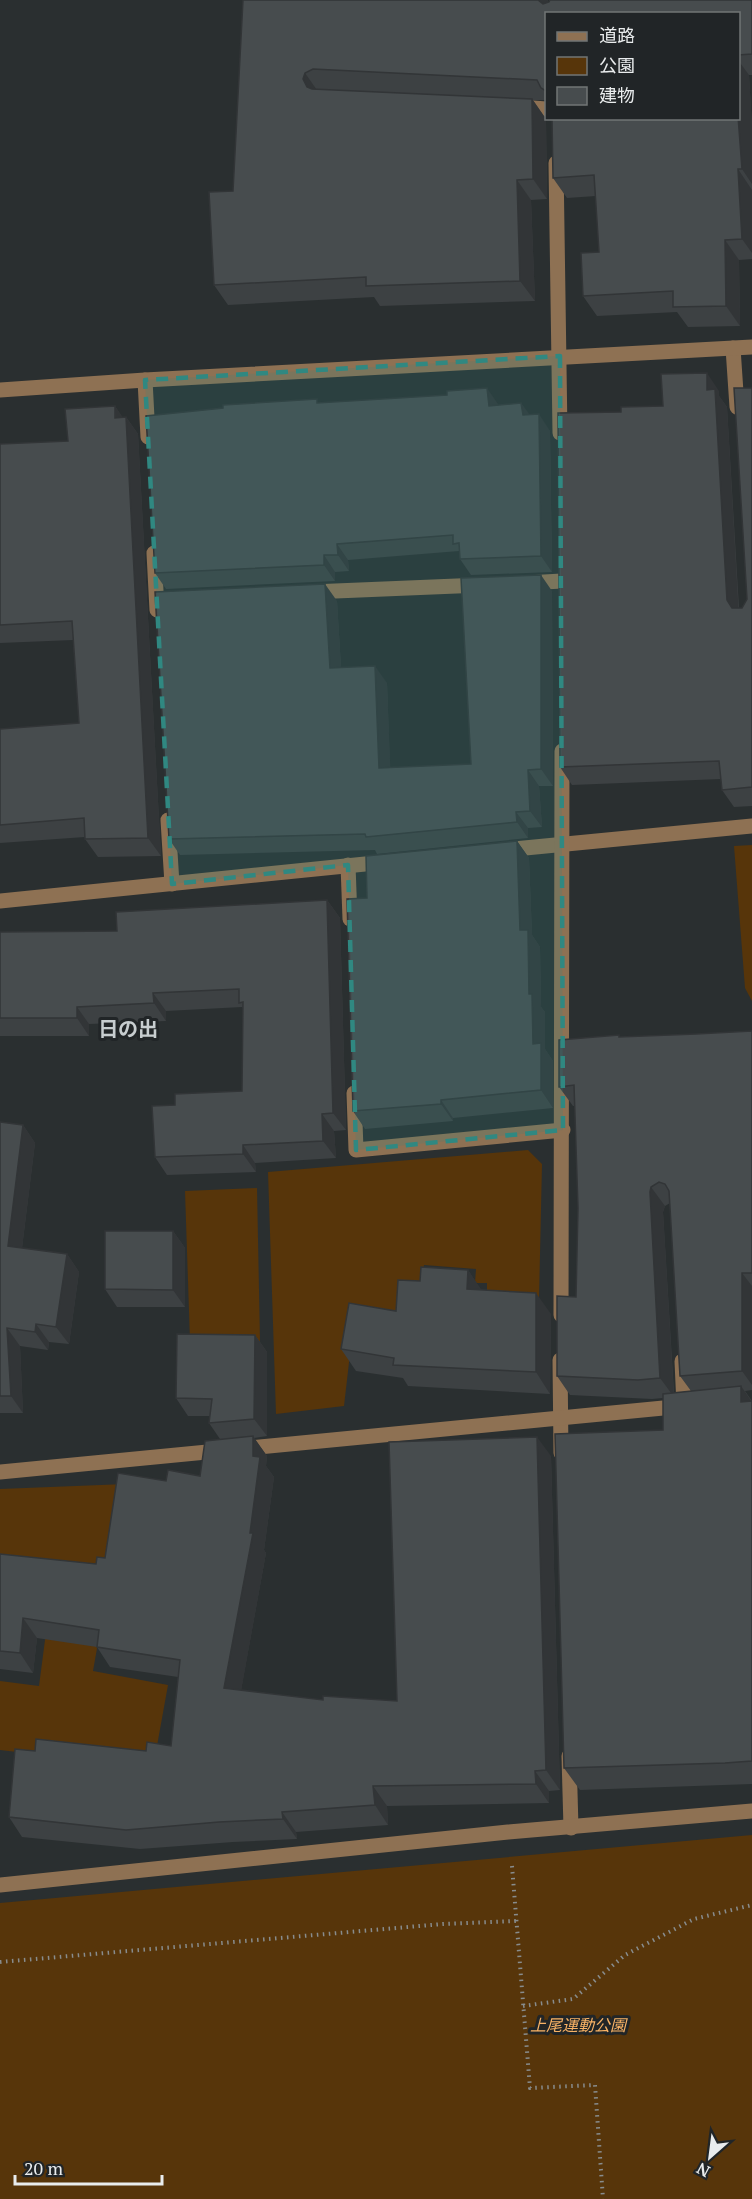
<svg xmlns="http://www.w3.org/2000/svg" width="752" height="2199" viewBox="0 0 752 2199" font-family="'PT Serif','Noto Sans JP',serif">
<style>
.green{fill:#57350a}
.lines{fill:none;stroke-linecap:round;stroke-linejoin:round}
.path{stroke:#888c8d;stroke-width:4;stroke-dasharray:1.5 4.5;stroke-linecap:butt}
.minor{stroke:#8e7153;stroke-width:15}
.wall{fill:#3d4143;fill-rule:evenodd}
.shaded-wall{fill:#323537}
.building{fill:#474c4e;stroke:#323537;stroke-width:1.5}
.marked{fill:#308881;fill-opacity:0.2;stroke:#308881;stroke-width:4.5;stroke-dasharray:12 8;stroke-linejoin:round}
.labels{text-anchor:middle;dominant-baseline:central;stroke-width:6;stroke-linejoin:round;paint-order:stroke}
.park-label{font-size:16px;font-style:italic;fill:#f8b265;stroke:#212527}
.quarter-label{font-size:20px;font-weight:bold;fill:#c7cdcf;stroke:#212527}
</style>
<rect width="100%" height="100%" fill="#2a2f30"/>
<g class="green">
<path d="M752 845V1001L745 988 734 846Z"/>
<path d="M528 1150 542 1164 539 1300H487V1283H475L476 1269 424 1265 422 1291 403 1322 354 1319 344 1406 276 1414 268 1172Z"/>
<path d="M257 1188 260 1341H190L185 1191Z"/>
<path d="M126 1484 93 1671 168 1685 153 1768 0 1750V1681L39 1686 54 1571 0 1562V1489Z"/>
<path d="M752 1835V2199H0V1903Z"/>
</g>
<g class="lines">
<g class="path">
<path d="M512 1866 530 2088 595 2085 603 2199"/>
<path d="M0 1962 443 1924 517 1921"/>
<path d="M523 2006 573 1999 625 1955 694 1919 752 1905"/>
</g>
<g class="minor">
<path d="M520 107 546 109"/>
<path d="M556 163 560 433"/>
<path d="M733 348 737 407"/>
<path d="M145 380 148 437"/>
<path d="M0 390 145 380 752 347"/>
<path d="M154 553 157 610"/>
<path d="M526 583 562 581"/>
<path d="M311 592 481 585"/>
<path d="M168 820 172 884"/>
<path d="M504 850 752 826"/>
<path d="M348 865 350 919"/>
<path d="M0 901 385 862"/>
<path d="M354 1093 356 1150 563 1130"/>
<path d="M561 1315 562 751"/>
<path d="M560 1360 561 1453"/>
<path d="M682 1361 684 1406"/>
<path d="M0 1472 684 1406"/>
<path d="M569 1756 571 1828"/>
<path d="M0 1885 508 1832 752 1811"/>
</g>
</g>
<g class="wall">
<path d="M243 0H548V2L752 0V75H749L752 127V259L739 260 740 326 688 327 677 312 597 316 583 296 599 252 596 196 567 198 553 178 738 118V14H546V100H533L546 119 547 199 531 200 535 301 380 306 374 297 228 305 214 285 233 191Z"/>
<path d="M752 388V806L734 807 722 790 721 779 572 785 560 767 621 412 663 406 719 391V396L727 407 739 608H742L747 599Z"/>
<path d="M319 403 498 404V405L521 403 529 415 550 431 552 572 471 575 460 559 459 551 348 560 349 571 335 572V581L166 589 155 573 223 408Z"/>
<path d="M115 406 122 417H126L138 434 161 856 98 857 85 839V837L0 843V729L79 723 73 640 0 643V444L68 441Z"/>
<path d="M552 591 553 786H539L542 827 528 828V838L377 854 375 850 180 855 169 839 337 601 341 667 387 683 390 768 471 764Z"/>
<path d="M517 841 529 858 532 935 540 947 541 1007 545 1012V1049L553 1061V1108L453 1118V1121L365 1129 353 1111 367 898Z"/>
<path d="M327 900 340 918 346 1130 334 1131 336 1158 255 1163 256 1172 167 1175 155 1157 175 1105 242 1091 243 1008 242 1007 166 1011V1021L89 1024V1036H0V932L117 931Z"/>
<path d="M752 1031V1390L745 1391 752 1401V1784L580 1790 564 1768 663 1430V1398L652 1399 570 1395 557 1376 576 1297 578 1208 575 1106H573L559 1087 620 1037 696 1034ZM670 1203 680 1376 691 1391 674 1393 663 1212 665 1206Z"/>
<path d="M0 1122 23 1125 35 1143 22 1248 67 1254 79 1272 69 1344 49 1342 48 1350 20 1346 23 1413H0Z"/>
<path d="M173 1231 185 1248V1307H117L105 1289Z"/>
<path d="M468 1270 481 1290 551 1314 550 1394 408 1386 403 1378 356 1371 341 1349 396 1311 420 1281Z"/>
<path d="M255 1335 267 1352V1436L254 1438 267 1456 266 1466 274 1477 264 1550 266 1553 241 1690 323 1700 397 1701 551 1456 560 1790 549 1791V1803L387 1806 388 1825 296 1832 297 1839 233 1842 140 1849 22 1837 9 1817 35 1751H146L171 1746 178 1677 110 1667 97 1647 37 1638 33 1673 0 1669V1554L96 1564 105 1558 166 1481 200 1476 220 1439 209 1423 210 1416H188L176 1398Z"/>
</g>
<g class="shaded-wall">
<path d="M537 0H548L549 14Z"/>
<path d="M738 60 749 75 752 127V184L742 169 738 116Z"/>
<path d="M305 73 319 93 307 87 303 79Z"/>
<path d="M532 99 546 119 547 199 533 179Z"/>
<path d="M738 169 752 190V253L742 239Z"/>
<path d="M517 180 531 200 535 301 520 281Z"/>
<path d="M725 240 739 260 740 326 726 306Z"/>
<path d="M707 373 719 391V396L727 407 739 618 744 625 727 600 707 390Z"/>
<path d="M487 388 498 404 501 422 489 406Z"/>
<path d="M521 403 533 419 523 415Z"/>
<path d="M115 406 126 422V417L138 434 161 856 148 838Z"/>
<path d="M539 414 550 431 552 572 541 556Z"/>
<path d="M337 544 348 560 349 571 338 555Z"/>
<path d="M324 555 335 572V581L324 565Z"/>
<path d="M541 575 552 591 553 786 541 769Z"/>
<path d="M325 584 337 601 342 684 330 668Z"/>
<path d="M375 666 387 683 391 785 379 768Z"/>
<path d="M528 770 539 786 542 827 530 811Z"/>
<path d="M516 812 528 828V838L517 822Z"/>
<path d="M517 841 529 858 532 935 540 947 541 1007 545 1012V1049L553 1061V1108L541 1090 533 1044 529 994 520 930Z"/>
<path d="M327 900 340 918 346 1130 333 1113Z"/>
<path d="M153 993 166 1011V1021L154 1003Z"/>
<path d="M77 1007 89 1024V1036L77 1018Z"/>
<path d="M441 1100 453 1118V1121L441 1104Z"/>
<path d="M322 1114 334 1131 336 1158 323 1141Z"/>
<path d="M23 1125 35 1143 20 1264 8 1246Z"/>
<path d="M243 1145 255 1163 256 1172 243 1154Z"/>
<path d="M651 1187 665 1206 663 1212 674 1397 660 1378 650 1192Z"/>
<path d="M173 1231 185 1248V1307L173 1290Z"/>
<path d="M67 1254 79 1272 69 1344 56 1327Z"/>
<path d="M468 1270 483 1292 467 1289Z"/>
<path d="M742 1273 752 1286V1385L742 1371Z"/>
<path d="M536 1293 551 1314 550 1394 536 1372Z"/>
<path d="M36 1324 49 1342 48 1350 35 1332Z"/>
<path d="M7 1328 20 1346 23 1413 11 1396Z"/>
<path d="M255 1335 267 1352V1436L254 1419Z"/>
<path d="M741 1386 752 1402H741Z"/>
<path d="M253 1436 267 1456 266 1466 274 1477 264 1550 266 1553 238 1708 224 1688 250 1533Z"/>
<path d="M537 1437 551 1456 560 1790 546 1770Z"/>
<path d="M23 1618 37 1638 33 1673 20 1653Z"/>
<path d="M535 1771 549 1791V1803L536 1784Z"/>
<path d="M373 1786 387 1806 388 1825 375 1805Z"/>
<path d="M282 1812 296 1832 297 1839 283 1819Z"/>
</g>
<g class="building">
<path d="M243 0H538L543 4 549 2 550 0H752V54L738 55V14H546V91L541 88 537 80 313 69 305 73 303 79 307 87 312 89 532 99 533 179 517 180 520 281 366 286V277L214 285 209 192 233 191Z"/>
<path d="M738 116 742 169H738L742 239 725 240 726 306 673 307V291L583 296 581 253 599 252 594 175 553 178 552 118H738Z"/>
<path d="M707 373V390L715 389 727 600 732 608H742L747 599 734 388H752V787L722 790 719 761 560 767 558 413 621 412V407L663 406 661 374Z"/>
<path d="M487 388 489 406 521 403 523 415 539 414 541 556 460 559 459 543 453 544V535L337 544 338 555H324V565L155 573 146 416 223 408V405L317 399V403L447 395V391Z"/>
<path d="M115 406V418L126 417 148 838 85 839 84 818 0 825V729L79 723 72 621 0 625V444L68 441 65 409Z"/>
<path d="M541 575V769L528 770 530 811 516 812 517 822 366 837 365 834 169 839 155 592 325 584 330 668 375 666 379 768 471 764 461 578Z"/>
<path d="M517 841 520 930H528L529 994H532L533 1044 541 1043V1090L441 1100V1104L353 1111 347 899 367 898 366 856Z"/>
<path d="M327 900 333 1113 322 1114 323 1141 243 1145V1154L155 1157 152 1106 175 1105V1094L242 1091 243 1002 239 1003V989L153 993 154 1003 77 1007V1018H0V932L117 931 116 912Z"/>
<path d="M752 1031V1273H742V1371L680 1376 669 1191 665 1184 659 1182 651 1187 650 1192 660 1378 638 1380 557 1376V1296L576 1297 578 1208 574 1085 559 1087V1040L619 1035V1037L696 1034Z"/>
<path d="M0 1122 23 1125 8 1246 67 1254 56 1327 36 1324 35 1332 7 1328 11 1396H0Z"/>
<path d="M105 1231H173V1290L105 1289Z"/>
<path d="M421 1267 468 1270 467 1289 536 1293V1372L393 1365 394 1358 341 1349 349 1303 396 1311 398 1280 420 1281Z"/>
<path d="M177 1334 255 1335 254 1419 209 1423 212 1399 176 1398Z"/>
<path d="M741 1386V1402L752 1401V1761L725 1763 564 1768 555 1434 663 1430V1394Z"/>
<path d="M253 1436V1456L260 1457 250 1533H253L224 1688 323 1700V1696L397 1701 389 1442 537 1437 546 1770 535 1771 536 1784 373 1786 375 1805 282 1812 283 1819 219 1822 126 1830 9 1817 15 1749 35 1751 36 1739 146 1751 147 1742 171 1746 180 1660 97 1647 99 1630 23 1618 20 1653 0 1651V1554L96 1564 97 1557 105 1558 118 1473 166 1481 168 1470 200 1476 205 1441Z"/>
</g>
<path class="marked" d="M560 356 563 1130 356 1150 348 865 172 884 145 380Z"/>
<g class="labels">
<g class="park-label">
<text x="578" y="2025">上尾運動公園</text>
</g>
<g class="quarter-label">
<text x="128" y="1028">日の出</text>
</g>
</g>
<rect x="545" y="12" width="195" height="108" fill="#212527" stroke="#717576" stroke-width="1.5"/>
<rect x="557" y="32" width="30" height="9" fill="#8e7153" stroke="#717576" stroke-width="1.5"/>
<text x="599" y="42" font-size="18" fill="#e9eced">道路</text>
<rect x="557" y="57" width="30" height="18" fill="#57350a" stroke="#717576" stroke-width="1.5"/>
<text x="599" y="72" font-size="18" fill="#e9eced">公園</text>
<rect x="557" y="87" width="30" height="18" fill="#474c4e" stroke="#717576" stroke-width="1.5"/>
<text x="599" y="102" font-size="18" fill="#e9eced">建物</text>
<g transform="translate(710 2157) rotate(208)" stroke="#212527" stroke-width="4.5" paint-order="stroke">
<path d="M0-4.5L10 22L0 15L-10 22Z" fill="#e9eced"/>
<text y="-9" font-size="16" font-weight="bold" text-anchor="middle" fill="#e9eced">N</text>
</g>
<path d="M15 2175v9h147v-9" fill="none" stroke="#e9eced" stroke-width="3"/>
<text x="24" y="2175" font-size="18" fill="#e9eced" stroke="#212527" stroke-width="4.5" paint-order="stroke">20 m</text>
</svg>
